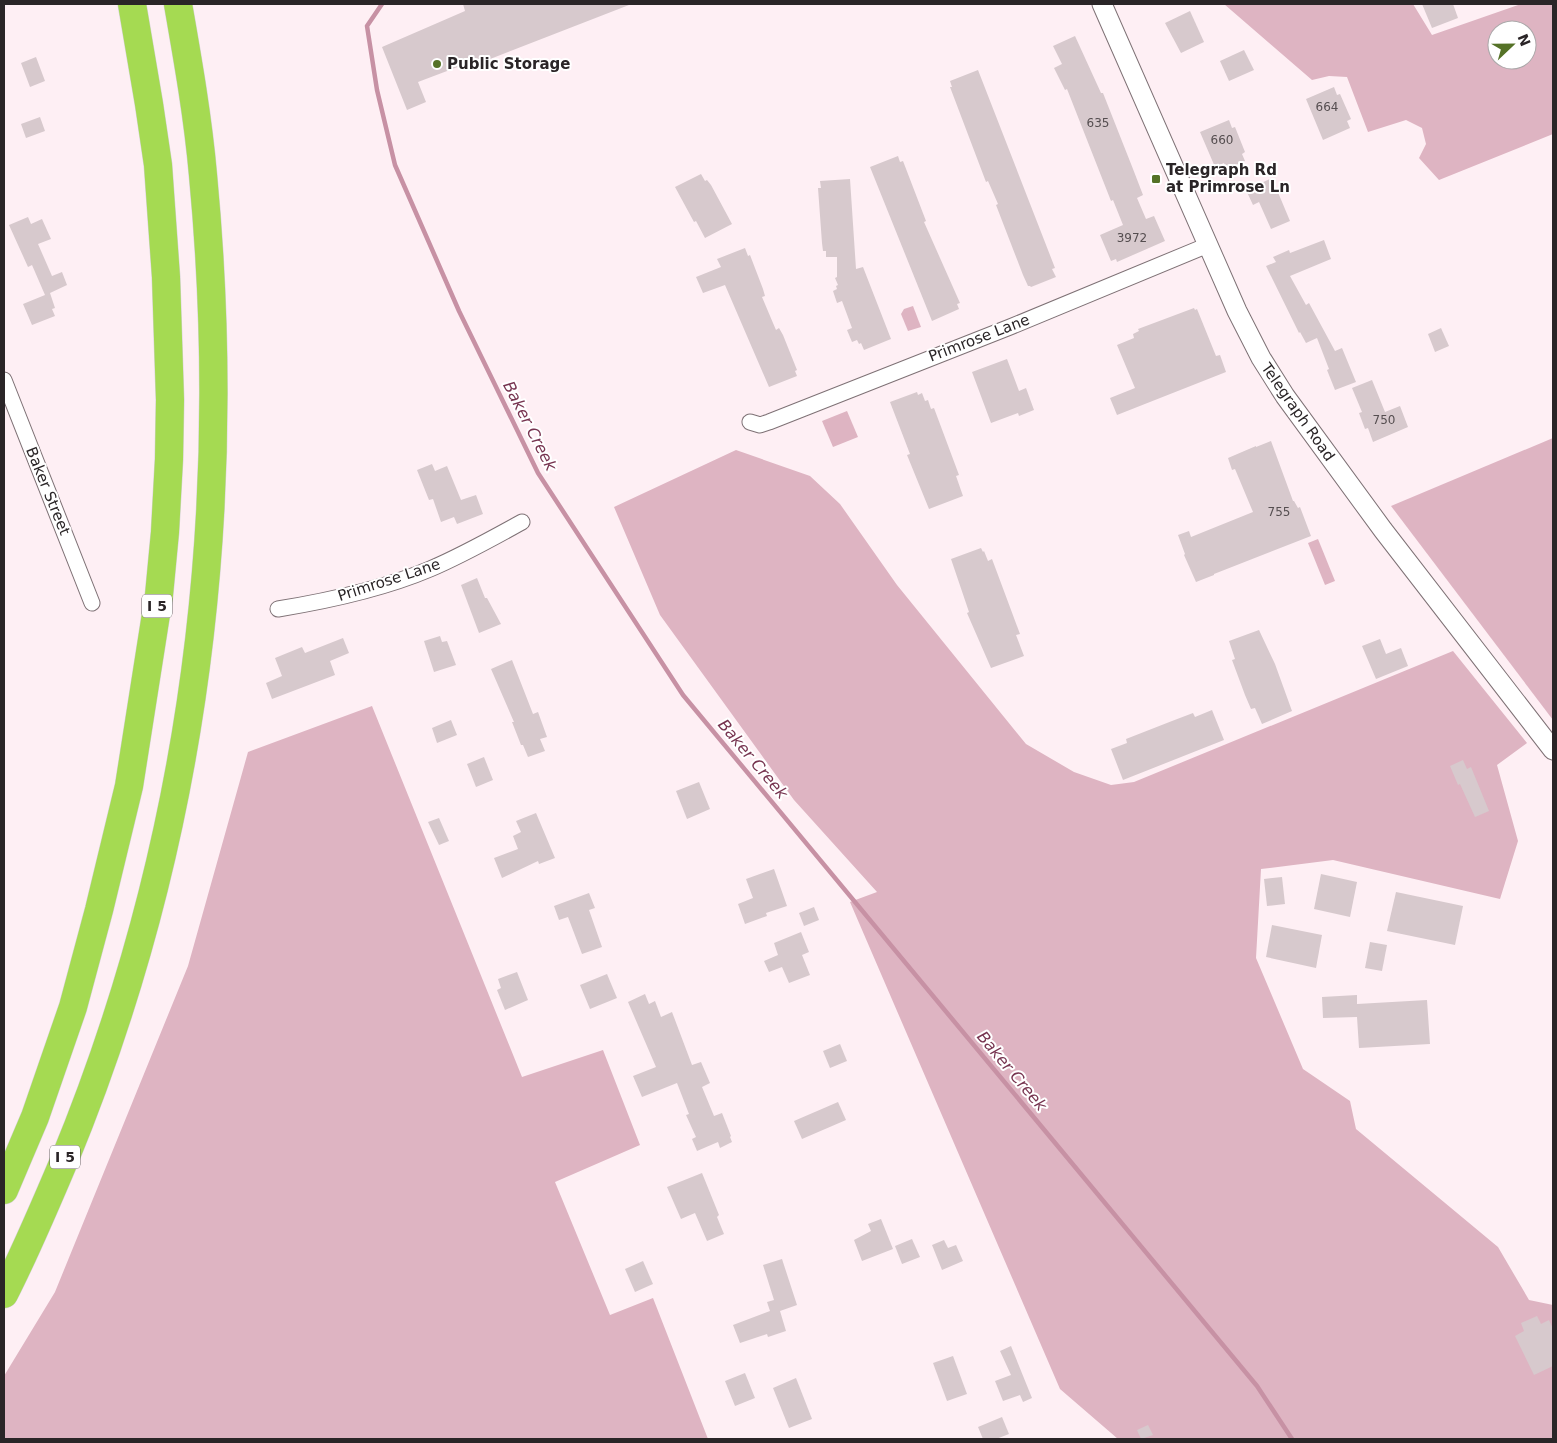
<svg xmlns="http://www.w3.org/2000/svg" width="1557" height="1443" viewBox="0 0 1557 1443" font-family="'DejaVu Sans',sans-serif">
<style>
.green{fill:#deb4c2;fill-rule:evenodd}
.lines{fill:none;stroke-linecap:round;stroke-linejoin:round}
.stream{stroke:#c791a4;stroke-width:4.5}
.building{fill:#d7c9cd}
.minor-casing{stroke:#7e7175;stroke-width:17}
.tertiary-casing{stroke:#7e7175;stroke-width:21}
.motorway-casing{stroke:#d4d3d4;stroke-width:29}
.minor{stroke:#fff;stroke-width:15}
.tertiary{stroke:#fff;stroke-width:19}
.motorway{stroke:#a5da52;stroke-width:28}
.poi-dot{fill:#557227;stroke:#fff;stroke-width:2}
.labels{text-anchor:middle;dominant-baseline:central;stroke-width:4;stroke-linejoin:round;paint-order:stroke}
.number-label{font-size:12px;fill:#554e50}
.shield{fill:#fff;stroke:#6a6668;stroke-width:1}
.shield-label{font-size:14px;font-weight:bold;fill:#2a2527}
.poi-label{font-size:15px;font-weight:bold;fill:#2a2527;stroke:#fff;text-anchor:start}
.street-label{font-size:15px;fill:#2a2527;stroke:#fff}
.water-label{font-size:16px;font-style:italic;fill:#773450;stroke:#fff}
</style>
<rect width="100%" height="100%" fill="#feeff4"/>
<g class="green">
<path d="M1224 4H1413L1432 35 1521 4H1553V134L1439 180 1419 158 1426 144 1422 128 1406 120 1368 132 1347 77 1329 76 1312 80ZM1497 30H1527V60H1497Z"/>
<path d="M913 306 921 327 908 331 901 314 904 309Z"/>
<path d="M847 411 858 437 833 447 822 421Z"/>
<path d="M1553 438V720L1391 506Z"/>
<path d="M736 450 810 476 840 504 897 585 1026 744 1074 772 1111 785 1134 782 1453 651 1527 743 1497 765 1518 841 1500 899 1333 860 1261 869 1256 958 1303 1069 1350 1101 1356 1129 1498 1247 1529 1300 1553 1305V1439H1118L1060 1389 850 902 877 892 794 800 660 615 614 507Z"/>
<path d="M1318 539 1335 581 1325 585 1308 543Z"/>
<path d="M372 706 522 1077 603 1050 640 1145 555 1182 610 1315 653 1298 708 1439H4V1376L55 1292 188 966 248 752Z"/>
</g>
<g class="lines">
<path class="stream" d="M382 4 367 26 377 90 395 165 459 311 538 473 683 695 1257 1386 1292 1439"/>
</g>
<g class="building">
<path d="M463 4H628L629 5 485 61 484 57 418 82 426 102 407 110 382 47 465 11Z"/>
<path d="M1422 4H1453L1458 18 1432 28Z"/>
<path d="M1190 11 1204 42 1181 53 1165 23Z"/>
<path d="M1075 36 1101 93H1103L1133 169 1143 195 1137 198 1146 219 1154 216 1165 241 1117 262 1116 259 1111 261 1100 235 1123 225 1113 200 1111 201 1067 89 1065 90 1054 68 1062 64 1053 46Z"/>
<path d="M1244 50 1254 70 1229 81 1220 61Z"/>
<path d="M36 57 45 81 30 87 21 63Z"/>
<path d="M978 70 1055 268 1052 269 1056 277 1031 287 1030 286H1028L1023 275 996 205 998 204 988 181 986 182 950 87H952L950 81Z"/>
<path d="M1334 87 1337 95 1340 94 1351 119 1347 121 1350 128 1323 140 1306 99Z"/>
<path d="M40 117 45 131 26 138 21 124Z"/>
<path d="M1229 120 1232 128 1235 127 1245 152 1242 154 1245 161 1226 169 1224 163 1215 167 1200 132Z"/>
<path d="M898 156 900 162 903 161 926 221 924 222 960 303 957 304 959 309 932 321 870 167Z"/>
<path d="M701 174 705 181 707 180 711 185 732 224 705 238 696 221 694 222 675 187Z"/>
<path d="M1272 178 1290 221 1271 229 1259 202 1253 205 1246 190Z"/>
<path d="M850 179 856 269 863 267 891 339 864 350 861 343 859 344 857 340 852 342 847 330 852 328 842 301 837 303 833 291 837 289 836 286 838 285 835 278 837 277V257H826V251H823L822 243 818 188H821L820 181Z"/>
<path d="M28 217 31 224 42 219 51 239 38 244 52 276 62 272 67 285 50 293 55 308 52 309 55 316 32 325 23 304 45 295 32 265 28 267 9 225Z"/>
<path d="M1324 240 1331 259 1290 276 1306 305 1309 303 1335 351 1342 348 1356 382 1335 390 1327 370 1329 369 1317 338 1306 343 1300 332 1299 333 1266 266 1276 262 1273 257 1289 250 1290 253Z"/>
<path d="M745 248 748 256 750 255 763 289 765 296 762 297 773 323 776 330 779 328 783 335 797 370 795 371 797 376 769 387 725 285 703 293 696 277 721 267 717 259Z"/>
<path d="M1194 308 1195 310 1197 309 1216 356 1220 355 1226 372 1117 415 1110 398 1135 388 1117 345 1134 338 1133 334 1139 331 1138 329Z"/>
<path d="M1441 328 1449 346 1435 352 1428 334Z"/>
<path d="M1007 359 1019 391 1026 388 1034 410 1019 416 1018 413 991 423 972 372Z"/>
<path d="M1372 380 1385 412 1400 406 1408 427 1373 442 1368 428 1365 429 1359 413 1362 412 1352 388Z"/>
<path d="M917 392 918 395 922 393 925 401 928 400 931 409 934 408 959 475 956 476 963 496 929 509 907 455 910 454 890 402Z"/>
<path d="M1271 441 1293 501H1294L1298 508 1300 507 1311 536 1214 574V575L1196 582 1184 555 1185 554 1178 535 1189 531 1191 537 1253 512 1235 469 1232 470 1228 458 1256 446V447Z"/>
<path d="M432 464 435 471 447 466 461 500 476 495 483 514 457 524 454 517 441 522 433 499 429 500 417 470Z"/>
<path d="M981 548 983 552 984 551 988 561 992 559 998 575 1020 634 1016 635 1024 656 991 668 967 613 969 612 951 559Z"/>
<path d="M477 578 485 598H487L501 624 479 633 461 585Z"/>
<path d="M1259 630 1275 664 1292 711 1262 724 1255 708 1251 709 1245 695 1232 660 1235 659 1229 641Z"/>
<path d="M440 636 442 642 447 641 456 665 434 672 424 641Z"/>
<path d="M343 638 349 653 330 661 335 675 272 699 266 683 282 676 275 658 302 647 305 653Z"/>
<path d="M1380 639 1386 654 1401 648 1408 666 1376 679 1362 646Z"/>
<path d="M512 660 533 714 538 712 547 737 540 739 545 751 528 757 523 745H521L512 722H514L491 669Z"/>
<path d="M1212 710 1224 740 1123 780 1111 749 1127 743 1126 739 1172 721 1193 713 1195 717Z"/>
<path d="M451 720 457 735 437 743 432 728Z"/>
<path d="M484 757 493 780 476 787 467 764Z"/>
<path d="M1463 760 1467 769 1471 767 1489 811 1475 817 1460 784 1458 785 1450 766Z"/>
<path d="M699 782 710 809 687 819 676 791Z"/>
<path d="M536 813 555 858 539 864 538 861 502 878 494 858 518 849 513 836 521 832 516 821Z"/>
<path d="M439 818 449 841 439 845 428 822Z"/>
<path d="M774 869 787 906 766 913 767 916 745 924 738 904 753 898 746 879Z"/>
<path d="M1321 874 1357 882 1350 917 1314 909Z"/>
<path d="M1282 877 1285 904 1267 906 1264 879Z"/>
<path d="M1396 892 1463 906 1455 945 1387 931Z"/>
<path d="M589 893 595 908 589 910 602 947 582 954 568 917 559 920 554 906Z"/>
<path d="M814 907 819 920 804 926 799 913Z"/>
<path d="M1272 925 1322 935 1316 968 1266 957Z"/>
<path d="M801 932 809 952 802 955 810 975 789 983 782 967 769 972 764 961 778 955 774 943Z"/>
<path d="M1370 942 1387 945 1382 971 1365 968Z"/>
<path d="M517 972 528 1000 505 1010 497 990 501 988 498 979Z"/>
<path d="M607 974 617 998 590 1009 580 985Z"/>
<path d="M645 994 649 1004 655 1001 661 1017 672 1012 692 1065 701 1062 710 1083 702 1087 714 1116 722 1113 731 1136 730 1137 732 1142 720 1148 718 1142 697 1151 692 1139 696 1137 686 1115 689 1114 677 1083 642 1097 633 1076 656 1067 628 1002Z"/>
<path d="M1357 995V1004L1427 1000 1430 1044 1359 1048 1357 1017 1323 1018 1322 997Z"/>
<path d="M840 1044 847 1061 830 1068 823 1051Z"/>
<path d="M838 1102 846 1120 802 1139 794 1121Z"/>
<path d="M702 1173 719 1215 717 1217 724 1234 707 1241 695 1213 681 1219 667 1187Z"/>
<path d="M881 1219 893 1249 862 1261 854 1240 871 1231 868 1224Z"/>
<path d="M912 1239 920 1257 902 1264 895 1246Z"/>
<path d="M944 1240 948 1248 956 1245 963 1261 942 1270 932 1245Z"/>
<path d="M782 1259 797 1305 780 1311 786 1331 768 1337 767 1334 740 1343 733 1325 770 1311 767 1302 774 1300 763 1265Z"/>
<path d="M643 1261 653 1284 635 1292 625 1269Z"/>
<path d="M1537 1316 1541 1324 1549 1320 1553 1329V1366L1534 1375 1515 1336 1524 1331 1521 1323Z"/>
<path d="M1011 1346 1032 1398 1023 1402 1020 1395 1003 1401 995 1381 1011 1375 1000 1351Z"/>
<path d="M953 1356 967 1394 947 1401 933 1363Z"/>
<path d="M745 1373 755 1398 735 1406 725 1381Z"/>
<path d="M796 1378 812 1419 789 1428 773 1388Z"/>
<path d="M1002 1417 1009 1434 996 1439H983L978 1427Z"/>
<path d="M1148 1425 1153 1435 1141 1439 1137 1430Z"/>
</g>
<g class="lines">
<defs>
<g id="minor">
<path d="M4 380 92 603"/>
<path d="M750 422 760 425 769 422 1010 327 1208 245"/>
<path d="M278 609C327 601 383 589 430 569 461 556 491 539 522 522"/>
</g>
<path id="tertiary" d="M1102 4 1237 311 1261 358 1285 396 1383 530 1553 750"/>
<g id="motorway">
<path d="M4 1190 35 1117 73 1007 99 910 129 786 159 595 165 532 169 459 170 400 166 277 158 165 149 104 132 4"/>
<path d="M4 1294C26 1251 45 1206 64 1161 194 846 235 513 203 175 198 118 188 61 178 4"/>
</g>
</defs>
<use href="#minor" class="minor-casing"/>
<use href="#tertiary" class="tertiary-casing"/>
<use href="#motorway" class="motorway-casing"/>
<use href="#minor" class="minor"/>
<use href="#tertiary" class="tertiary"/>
<use href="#motorway" class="motorway"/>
</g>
<g class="poi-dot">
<circle cx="437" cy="64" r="5"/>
<rect x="1151" y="174" width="10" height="10" rx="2.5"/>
</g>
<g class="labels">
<g class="number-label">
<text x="1327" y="107">664</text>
<text x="1098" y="123">635</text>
<text x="1222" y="140">660</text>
<text x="1132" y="238">3972</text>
<text x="1384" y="420">750</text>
<text x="1279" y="512">755</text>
</g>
<g class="shield">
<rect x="142" y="594.5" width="30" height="23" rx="4"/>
<rect x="50" y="1145.5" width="30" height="23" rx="4"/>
</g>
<g class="shield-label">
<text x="157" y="606">I 5</text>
<text x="65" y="1157">I 5</text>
</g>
<g class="poi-label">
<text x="447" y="64">Public Storage</text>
<text x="1166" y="170">Telegraph Rd<tspan x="1166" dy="17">at Primrose Ln</tspan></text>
</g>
<g class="street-label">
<text transform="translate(979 338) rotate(-21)">Primrose Lane</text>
<text transform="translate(1298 412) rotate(55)">Telegraph Road</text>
<text transform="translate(48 491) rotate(68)">Baker Street</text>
<text transform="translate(389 580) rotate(-18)">Primrose Lane</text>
</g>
<g class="water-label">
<text transform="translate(530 426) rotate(63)">Baker Creek</text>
<text transform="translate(753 759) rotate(50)">Baker Creek</text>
<text transform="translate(1012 1071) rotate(50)">Baker Creek</text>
</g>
</g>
<rect width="1557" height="1443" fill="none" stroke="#2a2527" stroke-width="10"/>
<g transform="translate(1512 45) rotate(68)"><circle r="24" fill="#ffffff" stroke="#aaa8a9"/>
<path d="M0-4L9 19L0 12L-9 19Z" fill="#557227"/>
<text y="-8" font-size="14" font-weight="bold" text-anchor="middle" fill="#2a2527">N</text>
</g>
</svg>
